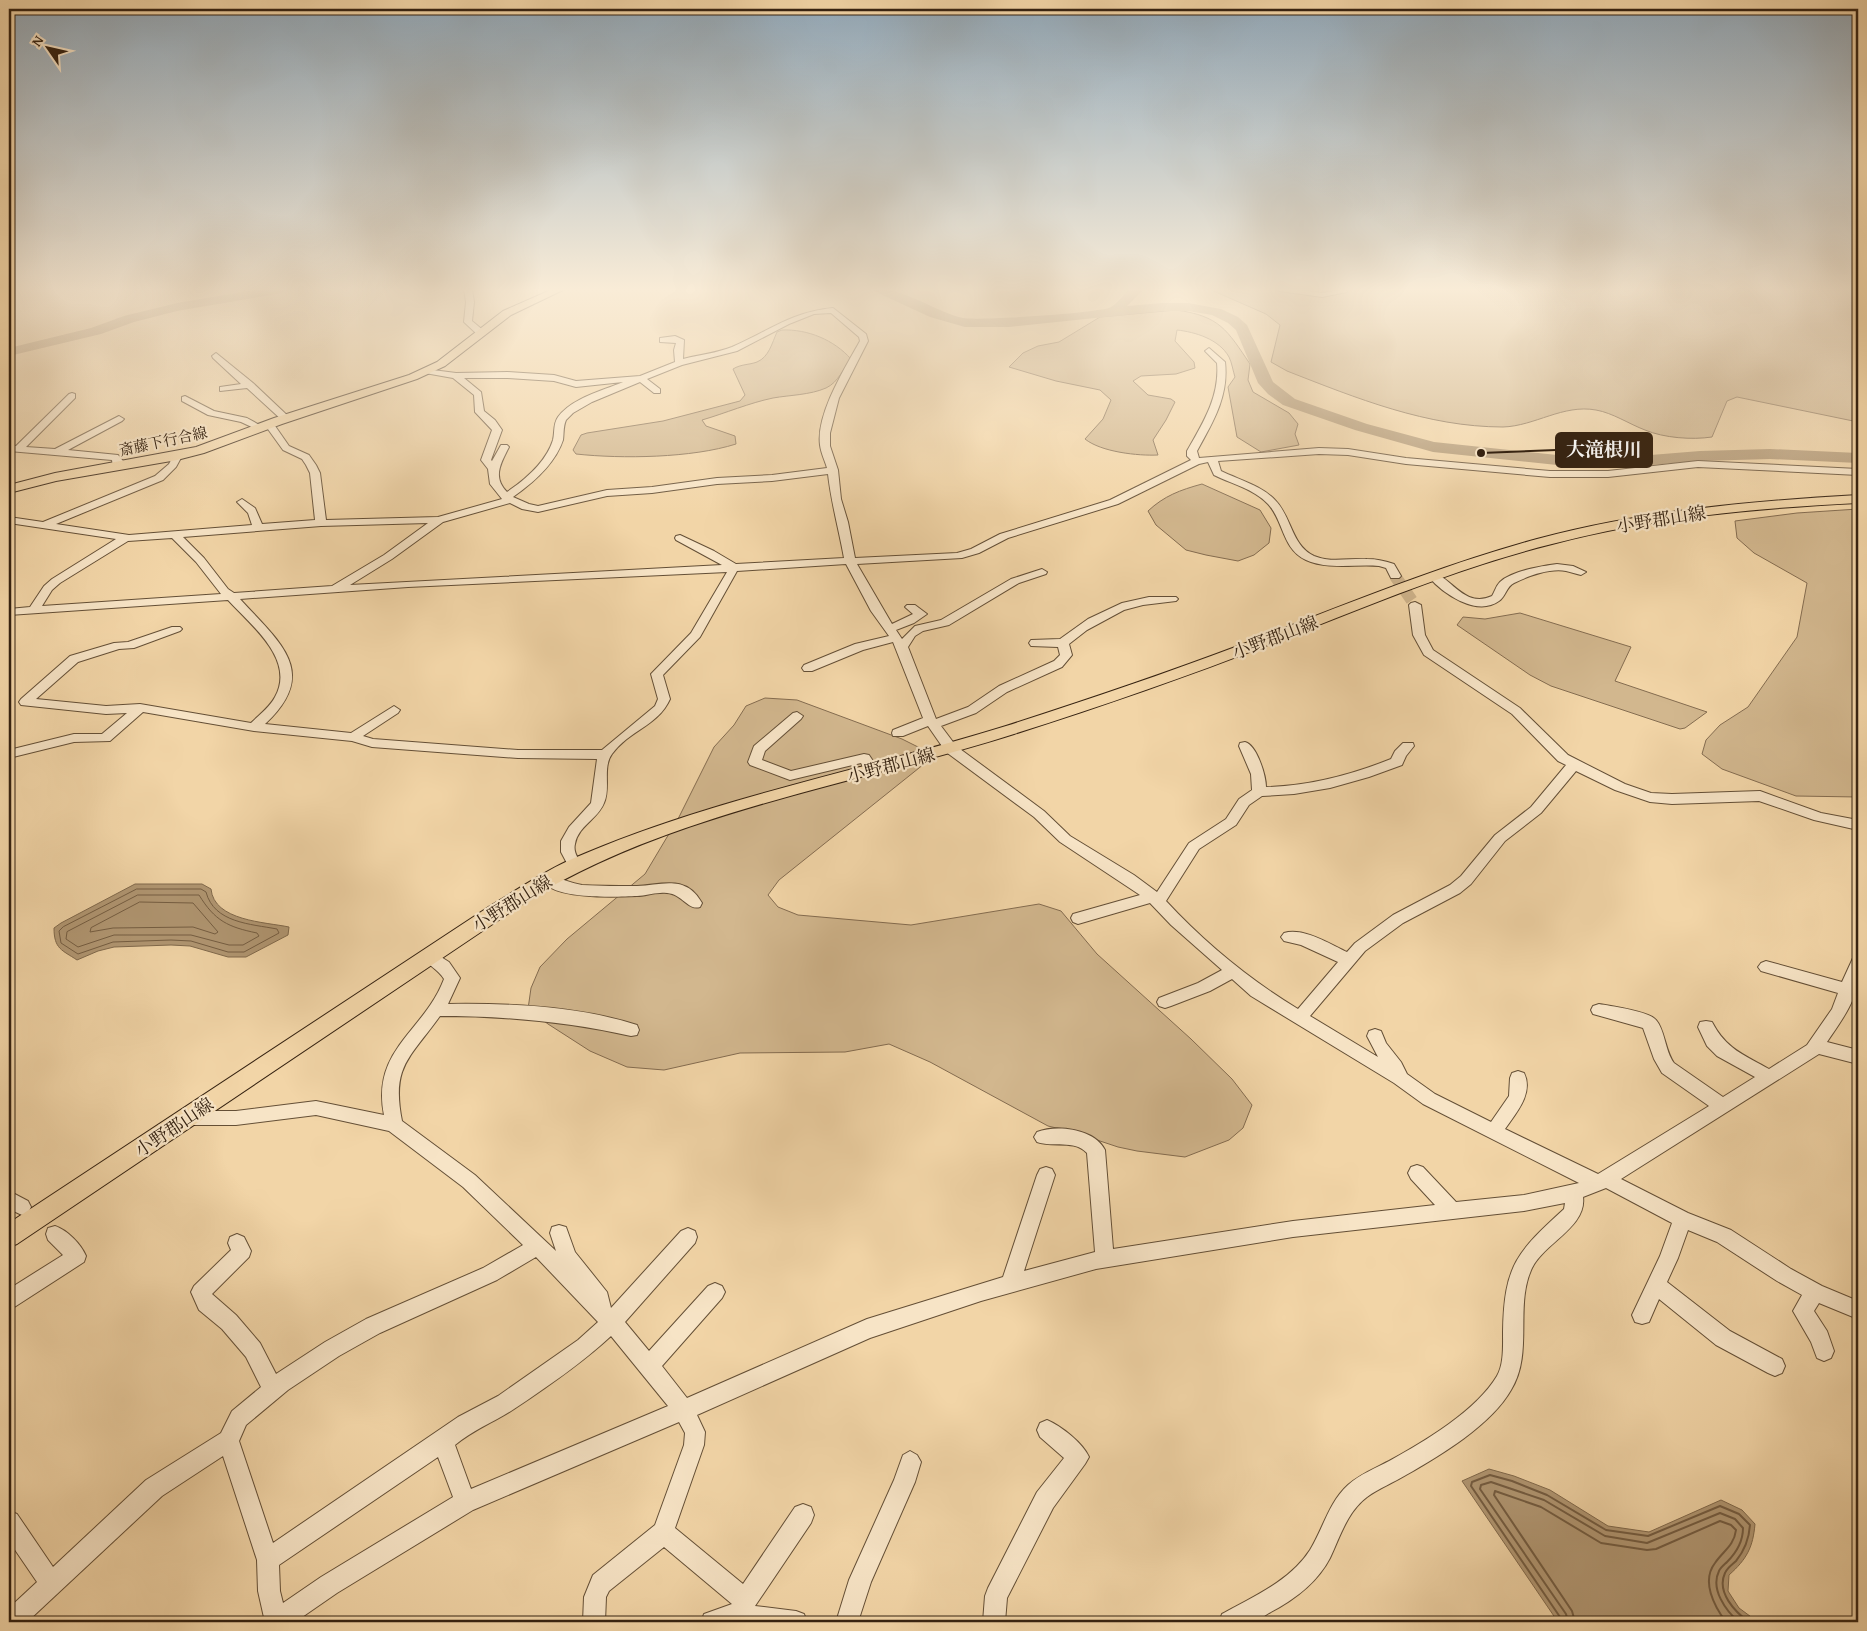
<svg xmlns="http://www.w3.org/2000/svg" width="1867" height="1631" viewBox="0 0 1867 1631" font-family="'Gentium Book Plus','Noto Serif JP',serif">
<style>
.green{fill:#d2b78e;stroke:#846c50}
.water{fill:#b29874;stroke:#80694c}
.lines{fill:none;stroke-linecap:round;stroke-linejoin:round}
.shore-far1{stroke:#745d42;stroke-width:1}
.shore{stroke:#745d42;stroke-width:2}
.river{fill:#b29874;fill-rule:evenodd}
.minor-tunnel{stroke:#ccb189;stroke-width:12;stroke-dasharray:12 5.5;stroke-linecap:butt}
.minor-casing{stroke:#644f36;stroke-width:2}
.major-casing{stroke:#352211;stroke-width:2}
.minor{fill:#f7e4c6;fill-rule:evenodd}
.major{fill:#f2d5a7;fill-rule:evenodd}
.labels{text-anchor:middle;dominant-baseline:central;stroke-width:4.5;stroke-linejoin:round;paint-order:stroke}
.far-street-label{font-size:15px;fill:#352211;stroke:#f7e4c6}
.street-label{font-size:18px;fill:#352211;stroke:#f7e4c6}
.leader{fill:none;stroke:#352211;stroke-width:2}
.callout-dot{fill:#352211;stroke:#f7e4c6;stroke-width:2}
.callout{fill:#352211;stroke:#352211;stroke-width:2}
.callout-label{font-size:19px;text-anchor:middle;font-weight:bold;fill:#fff}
</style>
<rect width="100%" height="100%" fill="#f2d5a7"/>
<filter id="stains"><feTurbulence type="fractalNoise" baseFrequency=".004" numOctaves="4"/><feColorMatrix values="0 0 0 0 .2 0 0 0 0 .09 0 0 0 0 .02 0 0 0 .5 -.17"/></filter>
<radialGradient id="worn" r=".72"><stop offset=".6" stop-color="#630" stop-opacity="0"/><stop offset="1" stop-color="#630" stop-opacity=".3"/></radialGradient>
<g class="green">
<path d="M1209 289H1858V422L1737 397 1727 401 1712 437C1692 440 1664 438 1645 430 1629 424 1613 413 1596 410 1563 404 1535 426 1503 427 1427 427 1356 398 1287 371L1271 362 1280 325 1266 314Z"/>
<path d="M1176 310C1220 316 1227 330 1250 364L1248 380 1253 392 1289 413 1298 424 1295 434 1299 445 1261 452 1237 437 1228 387 1235 377C1233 371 1232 363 1229 357 1219 339 1195 332 1177 330L1175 341 1194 362 1195 368 1176 374 1141 376 1133 381 1148 395 1171 399 1175 402 1166 420 1153 440 1158 455C1138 456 1101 452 1085 439L1103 419 1111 400 1100 390 1056 381 1009 367 1023 353 1038 346 1059 342 1100 317Z"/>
<path d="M782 330C808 329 834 340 851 359 843 368 839 382 826 388 810 395 790 395 773 398 749 403 726 413 702 420L706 426 735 436 736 444C692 458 622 459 576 454L573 450 581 435 587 433 663 421 740 401 745 395 733 369C741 364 749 365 757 362 769 357 772 343 777 332Z"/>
<path d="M1202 484 1260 510 1271 528 1269 543 1254 555 1238 561 1206 555 1186 550 1156 525 1148 511C1164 496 1180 490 1202 484Z"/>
<path d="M1858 509V797L1796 796 1722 769 1702 754 1706 740 1720 725 1748 707 1797 637 1807 583 1754 553 1737 538 1735 521 1797 513Z"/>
<path d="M1520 613 1631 647 1615 681 1707 712 1685 728 1680 729 1551 686 1530 675 1457 625 1463 617 1485 619Z"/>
<path d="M765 698 797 700 902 739 926 751 929 760 779 880 768 895 778 907 798 915 911 925 1039 904 1061 911 1097 954 1191 1039 1232 1079 1252 1105 1243 1128 1229 1140 1185 1157 1137 1151 1118 1147 1073 1132 1048 1126 930 1062 889 1044 845 1052 740 1053 664 1070 627 1067 590 1051 548 1024 528 1009 531 988 540 967 567 939 645 874 679 817 714 747 734 725 746 706Z"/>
</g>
<g class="water">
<path d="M135 884H202L211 889C214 921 265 922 289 927L288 935 246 957H228L190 946 171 945 114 947 98 951 77 960C62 950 54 949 54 928L61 923Z"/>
<path d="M1489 1469 1514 1476 1550 1490 1608 1526 1649 1532 1721 1500 1742 1510 1755 1524C1753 1547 1747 1559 1729 1575L1728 1591 1739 1608 1758 1622H1558L1462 1481Z"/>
</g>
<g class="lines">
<g class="shore-far1">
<path d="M137 889H201L206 892C214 923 251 924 277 929L279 933 244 952H228L191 941 171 940 113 942 78 954 61 943 59 931 63 927Z"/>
<path d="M138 895H199C215 921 228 927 257 933L259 936 243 945H229L191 935H114L78 947 66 939 67 932Z"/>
<path d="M140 902 193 903 218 932 215 934 193 927 113 928 90 932 91 928Z"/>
</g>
<g class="shore">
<path d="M1561 1622 1560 1617 1471 1486 1472 1482 1490 1475 1512 1481 1547 1495 1606 1530 1648 1536 1720 1506 1739 1514 1750 1525C1749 1539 1745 1550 1736 1561 1733 1564 1727 1568 1725 1573 1716 1592 1735 1612 1749 1622"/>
<path d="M1568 1622 1566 1614 1480 1489 1481 1485 1491 1482 1544 1500 1605 1536 1647 1543 1720 1513 1735 1519 1743 1528C1743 1541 1736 1553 1727 1562 1725 1564 1720 1568 1719 1571 1710 1589 1726 1611 1739 1622"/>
<path d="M1575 1622 1572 1611 1494 1495 1495 1491 1541 1507 1601 1543 1647 1550 1656 1549 1720 1521 1731 1525 1736 1530C1734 1546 1723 1551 1715 1563 1701 1581 1714 1606 1726 1622"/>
</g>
<g class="river">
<path d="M260 289H289L282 293 177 311 134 322 101 334 9 356V348L91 328 124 316 177 303Z"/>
<path d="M874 289C903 287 934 311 963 318 977 321 1102 313 1111 307 1118 303 1124 294 1130 289H1144L1127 306 1162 303H1188L1221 309 1238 317 1247 325 1273 382 1295 399 1367 424 1434 442 1576 457H1626L1700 451 1770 449 1858 453V463L1770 459 1700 461 1626 467H1576L1433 452 1355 430 1283 405 1268 394 1258 383 1236 330 1228 323 1212 315 1188 311H1162L1009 327H965L930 317 876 292Z"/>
</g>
<path class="minor-tunnel" d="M1395 576 1415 605"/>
<defs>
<g id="minor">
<path d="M464 289H472L474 302 472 321 484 331V335H478L464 322 466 302Z"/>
<path d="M1276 289H1294L1322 293 1346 289 1347 292 1322 297 1280 291Z"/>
<path d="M833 308 866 334 868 341 839 398 830 433V446L838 470 841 499 848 522 855 558 957 553 971 549 1000 534 1110 500 1191 460 1187 456V451C1203 423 1220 396 1217 363L1205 351 1209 348 1225 362C1229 396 1213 422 1197 451L1199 458 1319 448 1348 449 1406 458 1550 471H1608L1698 461 1858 469V475L1698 467 1608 477H1550L1406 464 1348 455 1319 454 1218 461 1221 471C1239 480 1261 485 1275 500 1292 517 1291 545 1314 556 1330 563 1350 558 1367 559 1377 559 1385 561 1394 564L1401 576 1399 578H1391L1386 568 1379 566C1355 564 1328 570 1306 560 1282 549 1284 521 1268 504 1254 489 1232 484 1214 475L1208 462 1199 464 1118 504 1008 538 979 553 962 558 857 564 892 624 913 614 905 607 907 605H915L927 614 914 623 896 630 902 639 915 626 941 620 1011 579 1042 569 1047 572 1046 574 1019 583 949 625 923 631 915 636 908 647 936 719 968 707 999 686 1054 661 1060 655 1058 647 1031 646 1029 643 1031 640 1060 639 1088 619 1122 603 1149 597H1176L1178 599 1176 601 1143 605 1124 610 1087 630 1069 644 1072 655 1062 667 1007 692 976 713 941 726 956 746 1044 811 1070 836 1134 875 1157 892 1189 843 1226 819 1239 799 1252 790 1251 774 1239 746 1240 743 1245 742C1257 745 1266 776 1266 787 1310 786 1351 775 1391 759L1395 751 1403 743H1413L1414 746 1406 756 1402 765 1369 777 1330 788 1294 794 1262 796 1249 805 1236 825 1199 849 1166 901C1204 942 1250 980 1298 1009L1338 962 1301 945 1284 941 1281 937 1284 933C1303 927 1330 944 1347 952L1355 943 1393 915 1450 885 1461 876 1495 835 1531 807 1566 765 1558 761 1512 714 1424 655 1413 635 1409 605 1411 603 1415 602 1421 605 1425 635 1433 650 1520 708 1568 755 1625 784 1651 793 1672 794 1760 791 1821 813 1858 820V830L1814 820 1759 801 1672 804 1650 802 1615 790 1576 771 1541 813 1505 841 1471 884 1460 893 1403 923 1365 951 1310 1016 1378 1057 1367 1036 1369 1031 1375 1029 1381 1031 1386 1043 1401 1062 1407 1074 1435 1094 1491 1122 1509 1096 1510 1078 1512 1073 1518 1071 1524 1073C1534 1093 1516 1113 1505 1129L1598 1174 1709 1106 1662 1073 1654 1059 1643 1028 1593 1014 1591 1010 1593 1006 1599 1004C1611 1006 1649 1011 1656 1020 1665 1030 1665 1051 1674 1063L1723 1097 1755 1077 1717 1056 1707 1046 1698 1027 1700 1022 1706 1021 1712 1022C1726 1049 1744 1055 1769 1069L1807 1045 1832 1009 1838 993 1761 971 1758 967 1761 963 1766 961 1842 982 1853 958 1858 956C1858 964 1859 972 1858 980 1856 1002 1839 1024 1827 1042L1858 1050V1064L1819 1054 1621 1179 1688 1213 1731 1230 1791 1269 1822 1286 1858 1301V1319L1819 1303 1814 1311 1827 1331 1834 1351 1831 1358 1824 1361 1817 1358 1811 1342 1793 1311 1802 1295 1777 1281 1717 1242 1688 1230 1678 1258 1667 1282 1730 1331 1782 1359 1785 1366 1782 1373 1775 1376 1768 1373 1716 1345 1659 1299 1649 1322 1642 1324 1635 1322 1632 1315 1660 1256 1672 1223 1606 1188 1583 1197C1587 1227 1544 1243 1532 1268 1514 1306 1534 1353 1511 1390 1491 1425 1441 1455 1406 1475 1393 1483 1379 1488 1367 1497 1347 1512 1340 1537 1330 1558 1317 1583 1294 1600 1269 1613 1264 1616 1258 1621 1252 1622 1243 1624 1228 1623 1219 1622L1222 1614C1253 1597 1290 1581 1310 1550 1323 1529 1329 1502 1348 1485 1360 1474 1376 1468 1391 1460 1425 1441 1476 1411 1497 1376 1504 1364 1503 1346 1503 1332 1504 1265 1517 1252 1564 1209L1565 1203 1524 1211 1293 1237 1096 1269 981 1301 870 1338 697 1415 705 1432 704 1445 675 1528 743 1584 795 1507 803 1504 811 1507 814 1515 811 1523 755 1606 796 1611 804 1614 807 1622H701L704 1614 732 1604 664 1547 609 1591 606 1597 605 1622H583L584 1597 593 1575 655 1525 684 1445 685 1433 679 1422 473 1510 337 1593 295 1622H265L258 1591 257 1560 223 1456 162 1496 27 1622H9V1608L37 1582 9 1541V1511L17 1514 53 1567 146 1480 221 1433 232 1411 261 1387 246 1357 222 1329 199 1310 191 1292 194 1286 231 1250 228 1243 230 1237 237 1234 244 1237 251 1251 249 1257 212 1294 236 1315 260 1343 276 1374 325 1342 366 1319 483 1268 523 1245 463 1187 389 1131 316 1115 236 1125H188L182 1123 179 1118 182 1113 188 1111H236L316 1101 384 1115C371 1049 424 1032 444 979 438 969 427 965 422 956L425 952 430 950 449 962 460 978 448 1004C510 1003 578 1006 637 1025L639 1030 637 1035 631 1036C568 1022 505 1016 440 1016 410 1058 391 1066 402 1121L475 1175 556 1251 550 1233 552 1227 559 1225 566 1227 575 1252 607 1292 611 1308 681 1231 688 1228 695 1231 697 1237 695 1243 625 1322 649 1351 708 1286 715 1283 722 1286 725 1292 722 1298 662 1366 687 1398 867 1319 1003 1277 1037 1175 1040 1169 1046 1167 1052 1169 1055 1175 1024 1271 1095 1252 1087 1153C1074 1139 1053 1148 1037 1142L1034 1137 1037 1132C1057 1124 1095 1129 1105 1150L1113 1249 1293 1221 1435 1205 1411 1179 1408 1173 1411 1167 1417 1165 1423 1167 1456 1202 1524 1195 1579 1183 1423 1104 1394 1083 1251 996 1232 979 1210 991 1171 1006 1165 1008 1159 1006 1157 1002 1159 998 1198 983 1222 970 1171 925 1150 903 1078 924 1073 922 1071 918 1073 914 1140 895 1060 842 1034 817 946 752 928 726 903 736H893L892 733 893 730 923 718 893 642 863 650 812 671H804L802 668 804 665 855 644 889 636 871 611 846 564 737 571 700 637 663 675 670 699C658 726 628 731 612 754 602 768 611 788 604 803 598 819 578 826 575 844 573 852 578 858 582 865L580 869H570L561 852V841L569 827 591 803 597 759 518 758 372 747 352 741 254 731 143 712 110 741 74 742 9 758V750L74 734H102L127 713 106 714 21 705 19 702 21 699 70 656 114 643 128 642 172 627H180L182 629 180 631 134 648 119 649 78 662 36 699 106 706 140 704 251 723C259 715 270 707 275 697 296 660 251 625 228 600L9 615V609L30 607 44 586 52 579 116 539 9 523V517L43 522 155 476 169 464 174 454 177 453 182 456 176 467 163 480 56 524 129 535 252 525 248 513 237 502 242 499 255 508 262 524 315 520 310 473 306 465 302 459 283 450 265 425 270 422 273 423 289 446 309 455 316 465 320 473 326 520 438 517 502 499 490 484 488 469 481 460 492 430 475 412 474 395 453 378 425 373V369L456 373 508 372 554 375 576 381 640 376 675 362 674 350 676 343 660 342V338L675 336 684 340 683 359C699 355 717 353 732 347 769 331 791 312 833 308ZM831 313 859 337 860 341C845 368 816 414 820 445 821 453 825 461 827 468L772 475 717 478 652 487 607 490 538 506 529 504 513 497C533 483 555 464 563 440 564 433 563 427 566 420L573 413 592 402 640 382 654 393H660V389L647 379 682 365 737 351 789 324 814 314ZM464 378H508L554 381 576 387 623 382C602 391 572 398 558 417 553 424 555 432 553 440 546 462 526 479 507 492 492 477 501 463 509 447L507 445H501L492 461 491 460 502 430 495 420 484 411 481 392ZM828 474C831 502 839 530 844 558L736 564 714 551 680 535 676 536 675 538 676 540 722 565 350 585 392 559 443 522 510 503 522 509 538 512 607 496 652 493 717 484 772 481ZM428 523 384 555 332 586 234 593 228 589 204 558 183 537 321 526ZM172 538 196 562 221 594 42 606 52 590 60 583 128 541ZM727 572 691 633 651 674 658 699 655 706 602 750H518L373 739 363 736 398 713 400 710 394 706 351 733 265 724C321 672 279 642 240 599L408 587ZM536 1257 598 1322 578 1340 498 1396 458 1417 273 1543 239 1441 246 1425 288 1390 339 1356 380 1333 497 1280ZM611 1336 668 1406 471 1489 455 1445C473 1430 494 1422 514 1409 547 1387 582 1363 611 1336ZM438 1457 453 1497 321 1577 283 1603 280 1591 279 1565Z"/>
<path d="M216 353 253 383 289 417V421H283L247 388 220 391V387L241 384 213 358 212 356Z"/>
<path d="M72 393 75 394V398L26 447 55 449 119 416 124 419 122 421 68 450 118 455 123 461 119 468H113L112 460 9 451V445L16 446 69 394Z"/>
<path d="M185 396 214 411 247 418 265 428 260 431 241 422 208 415 182 401V397Z"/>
<path d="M1557 564 1573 566 1586 572 1581 575C1576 574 1571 572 1566 571 1550 568 1528 576 1514 583 1506 587 1506 596 1499 601 1477 617 1443 594 1428 576L1430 574C1448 570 1462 610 1492 596 1495 591 1496 586 1500 582 1511 571 1542 566 1557 564Z"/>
<path d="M797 712 803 716 801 719 765 751 762 760 791 771 864 754 869 755 879 770 877 773H867L861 763 790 780 750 765 748 762 754 746 793 713Z"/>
<path d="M549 875C561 878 570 883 582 885 600 886 619 886 637 886 662 885 686 874 702 903L700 907C686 911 682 890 660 893 652 893 645 896 637 896 616 897 553 900 542 880L544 876Z"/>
<path d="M9 1191 28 1201 31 1207 28 1213 22 1215 9 1209Z"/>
<path d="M55 1226C67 1230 81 1244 86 1256L84 1262 16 1306 9 1309V1289L63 1255 48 1240 46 1234 48 1228Z"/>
<path d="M1047 1420C1061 1426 1083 1443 1089 1457L1085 1464 1053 1508 1007 1598 1005 1622H983L985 1596 988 1588 1037 1492 1064 1458 1040 1437 1037 1430 1040 1423Z"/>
<path d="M910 1451 917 1455 921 1462 915 1482 871 1582 858 1622H836L849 1580 894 1480 903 1455Z"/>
</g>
<g id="major">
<path d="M553 289H565L511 315 445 366 417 379 282 424 204 453 177 460 56 481 9 493V485L55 473 196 447 274 418 409 375 437 362 503 311Z"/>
<path d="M1858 495V503C1755 508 1651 518 1552 544 1456 568 1365 607 1273 643 1188 676 1102 706 1014 734 854 785 666 813 524 903L17 1244 9 1247V1223L490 906C517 890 543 872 572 859 711 798 862 771 1006 726 1084 701 1161 675 1238 646 1337 608 1435 567 1537 539 1641 511 1750 501 1858 495Z"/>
</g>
</defs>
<use href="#minor" class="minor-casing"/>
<use href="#major" class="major-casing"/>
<use href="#minor" class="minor"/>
<use href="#major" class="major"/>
</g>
<linearGradient id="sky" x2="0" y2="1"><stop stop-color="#92a9ba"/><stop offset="0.56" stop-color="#f9ecd7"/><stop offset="1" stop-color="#f9ecd7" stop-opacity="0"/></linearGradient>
<rect width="1867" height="517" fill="url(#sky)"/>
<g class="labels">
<g class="far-street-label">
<text transform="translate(163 441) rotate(-12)">斎藤下行合線</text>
</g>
<g class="street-label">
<text transform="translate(1661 519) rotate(-9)">小野郡山線</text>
<text transform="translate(1275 637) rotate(-21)">小野郡山線</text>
<text transform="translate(891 765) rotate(-15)">小野郡山線</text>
<text transform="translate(512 903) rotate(-32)">小野郡山線</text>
<text transform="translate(174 1127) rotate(-34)">小野郡山線</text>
</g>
</g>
<path class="leader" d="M1481 453L1556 450"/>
<circle class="callout-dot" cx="1481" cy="453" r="5"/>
<rect class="callout" x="1556" y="433" width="96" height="34" rx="5"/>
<g class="callout-label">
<text x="1604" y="456">大滝根川</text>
</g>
<rect width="1867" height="1631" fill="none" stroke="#f2d5a7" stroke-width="30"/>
<rect x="10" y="10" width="1847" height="1611" fill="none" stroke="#352211" stroke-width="2.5"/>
<rect x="15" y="15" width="1837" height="1601" fill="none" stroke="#352211"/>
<g transform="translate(48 48) rotate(304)" stroke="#f7e4c6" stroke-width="4" paint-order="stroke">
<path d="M0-4L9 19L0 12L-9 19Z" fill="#352211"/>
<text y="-8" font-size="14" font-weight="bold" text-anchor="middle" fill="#352211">N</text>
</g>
<rect width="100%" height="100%" filter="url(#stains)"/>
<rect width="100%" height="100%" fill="url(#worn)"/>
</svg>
